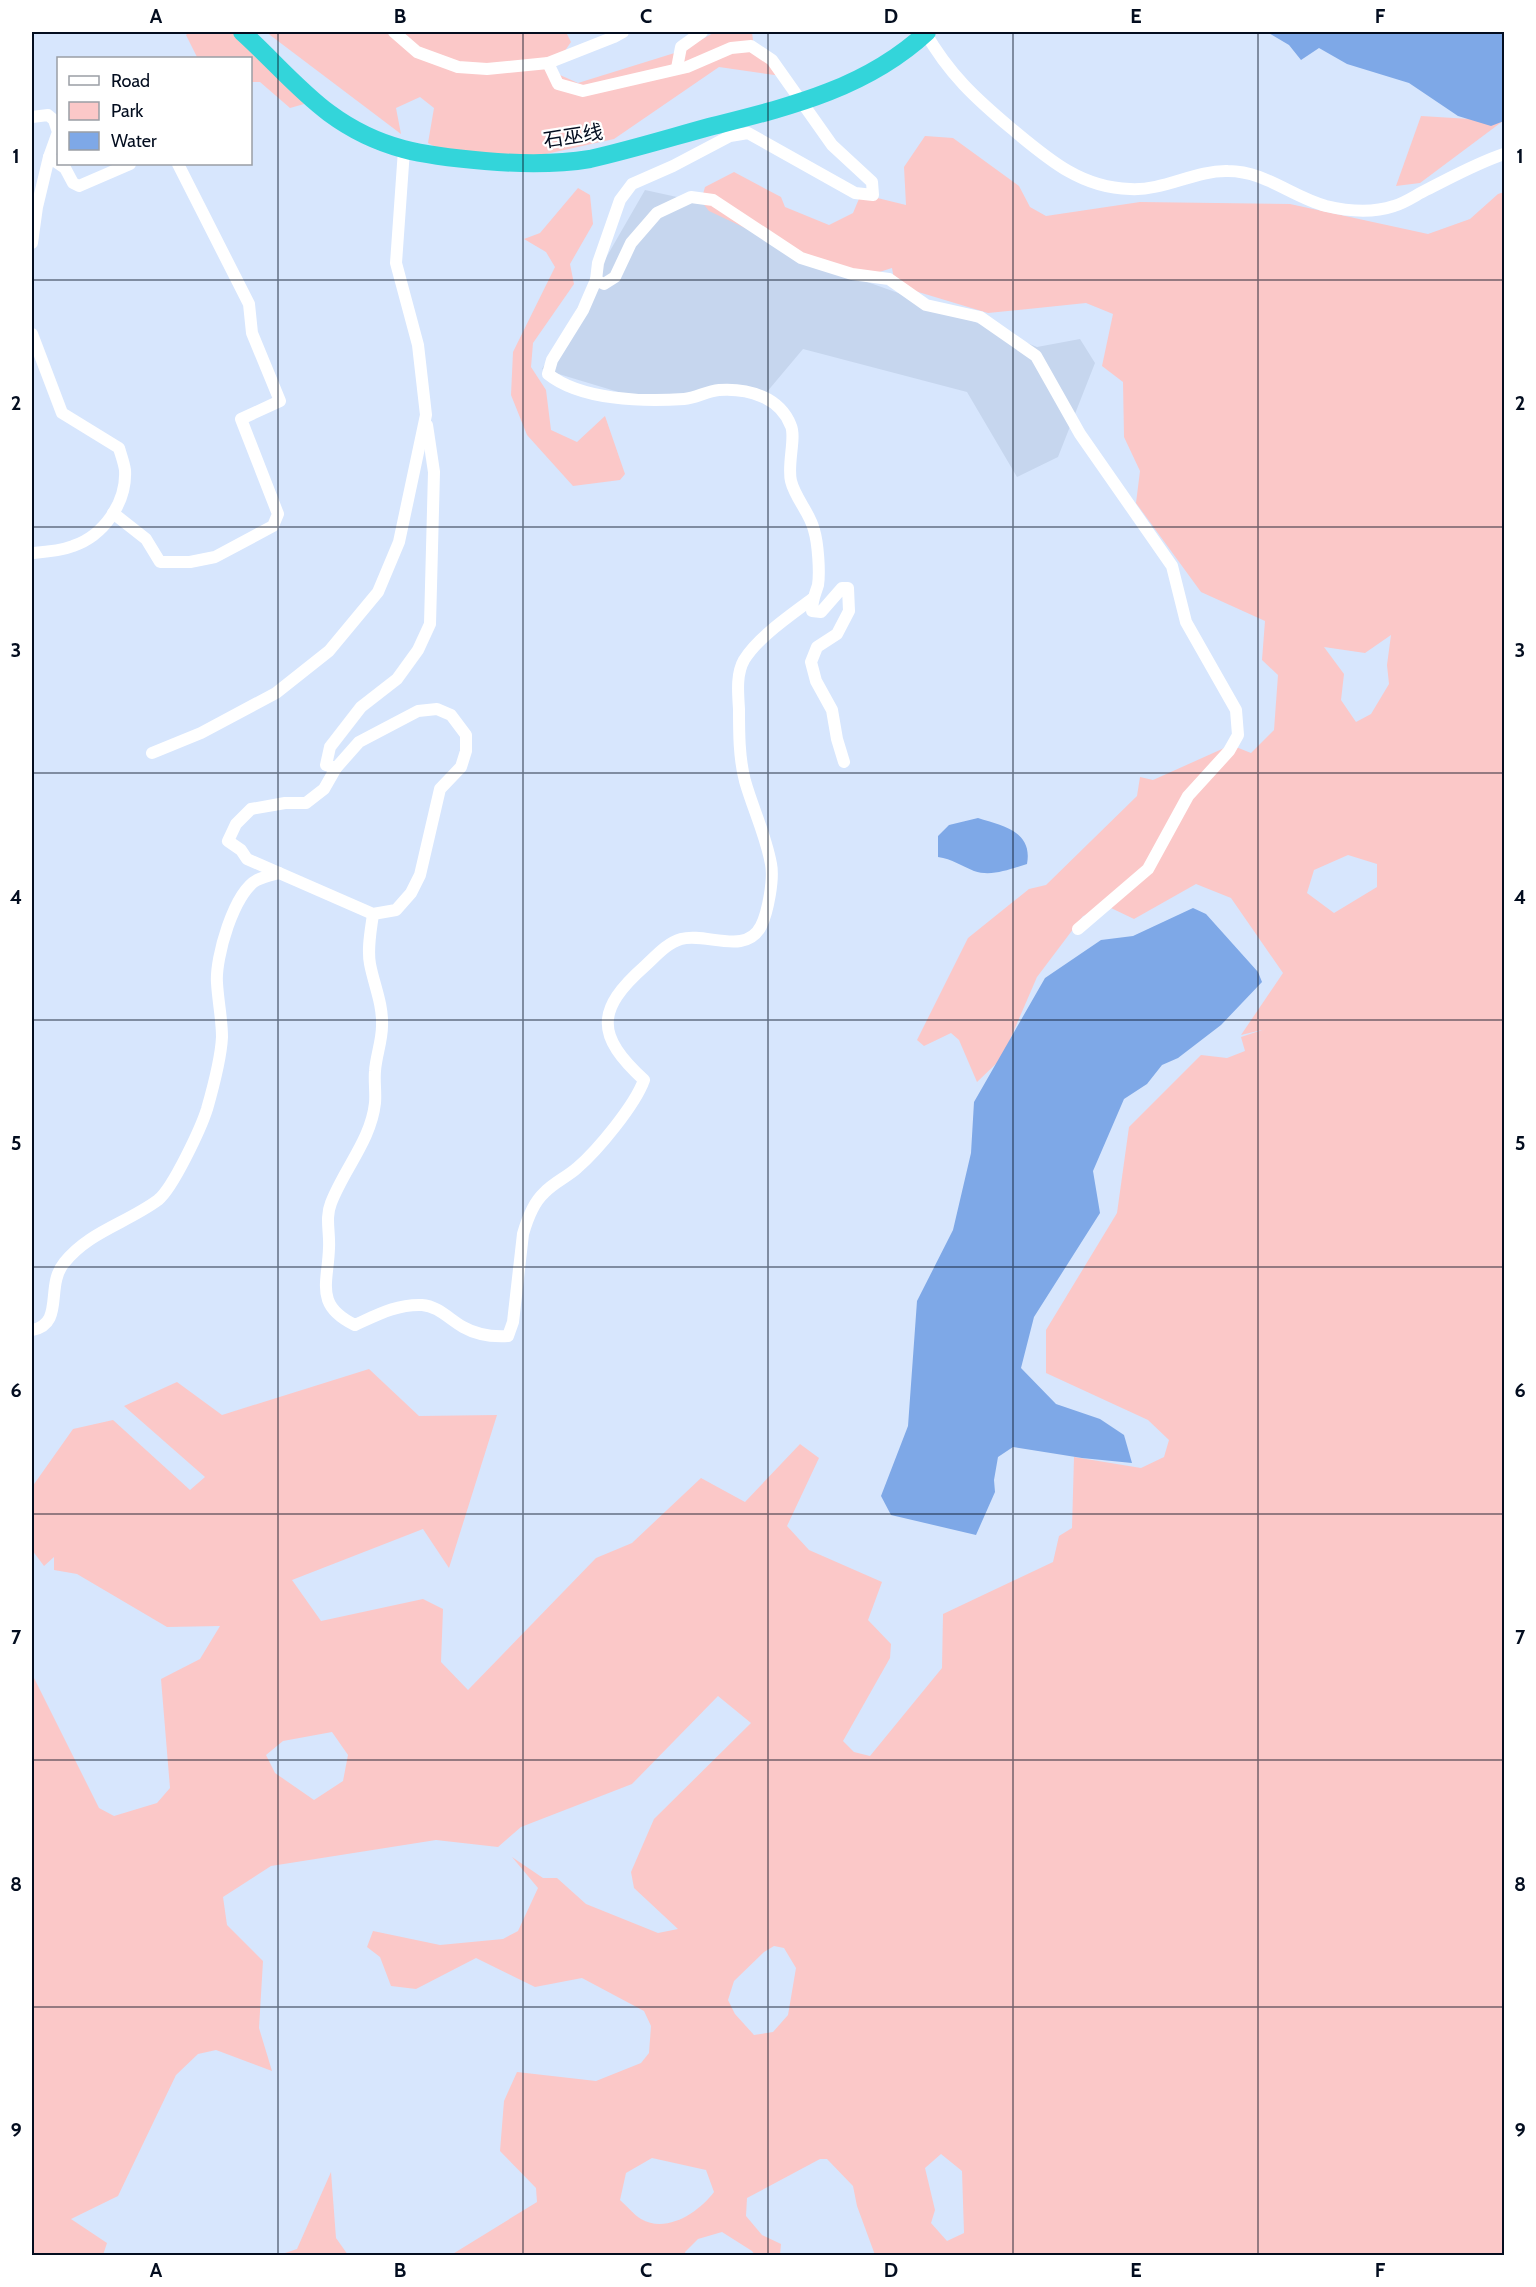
<svg xmlns="http://www.w3.org/2000/svg" width="1536" height="2287" viewBox="0 0 1536 2287" font-family="Cabin,'Noto Sans SC',sans-serif">
<style>
.built{fill:#c6d6ee}
.green{fill:#fbc8c8;fill-rule:evenodd}
.water{fill:#7ea8e7}
.lines{fill:none;stroke-linecap:round;stroke-linejoin:round}
.minor{stroke:#fff;stroke-width:12}
.highway{stroke:#33d5da;stroke-width:18}
.grid{fill:none;stroke:#030d1f;stroke-width:1.5;stroke-opacity:0.55}
.labels{text-anchor:middle;dominant-baseline:central;stroke-width:4.5;stroke-linejoin:round;paint-order:stroke}
.street-label{font-size:20px;fill:#030d1f;stroke:#fff}
.neatline{fill:none;stroke:#030d1f;stroke-width:2}
.grid-label{font-size:20px;text-anchor:middle;font-weight:bold;fill:#030d1f}
</style>
<rect width="100%" height="100%" fill="#d7e6fd"/>
<path class="built" d="M645 190 718 206 808 261 935 306 1037 347 1080 339 1095 363 1058 457 1017 477 967 392 803 349 766 393 645 400 542 369Z"/>
<g class="green">
<path d="M189 32H235L311 102 290 108 260 82H251L250 58 197 57 186 35Z"/>
<path d="M266 32H566L571 42 551 71 578 83 681 51 715 32H752L754 49 788 77 719 67 614 139 537 156 458 159 428 143 434 108 420 97 396 108 401 134Z"/>
<path d="M1421 116 1503 121 1420 183 1396 186Z"/>
<path d="M925 136 953 138 1019 186 1030 207 1046 216 1140 202 1290 204 1428 234 1470 219 1498 194 1504 192V2255H875L857 2206 853 2186 827 2159H820L747 2198 746 2216 762 2235 781 2244 780 2255H755L752 2251 722 2232 698 2239 685 2252 686 2255H451L537 2202 536 2188 500 2151 504 2101 517 2072 596 2081 641 2063 649 2053 651 2026 644 2011 582 1978 535 1987 476 1958 416 1989 391 1986 380 1957 367 1947 373 1931 440 1945 503 1939 518 1931 538 1888 512 1857 543 1878H557L586 1904 658 1933 678 1929 634 1888 631 1872 654 1819 751 1723 718 1696 632 1784 521 1827 498 1847 436 1840 271 1866 223 1897 227 1925 263 1961 259 2028 272 2071 216 2050 198 2054 176 2075 118 2196 71 2219 107 2243 103 2255H32V1674L99 1808 114 1816 157 1803 170 1788 161 1679 200 1659 220 1626 167 1627 77 1574 54 1570V1557L44 1566 32 1550V1487L73 1429 113 1420 190 1490 205 1477 124 1406 177 1382 222 1415 369 1369 419 1416 497 1415 449 1568 423 1529 292 1580 321 1621 423 1599 443 1609 441 1662 468 1690 596 1558 632 1543 701 1478 745 1502 800 1444 819 1458 787 1526 809 1550 882 1582 868 1620 891 1644 890 1658 843 1741 854 1752 870 1756 942 1668 943 1614 1053 1562 1059 1536 1072 1528 1074 1457 1141 1468 1164 1457 1169 1440 1148 1420 1046 1373V1330L1117 1213 1129 1127 1201 1055 1227 1058 1245 1051 1241 1037 1262 1030 1241 1035 1283 973 1231 898 1196 884 1134 919 1111 908 1083 916 1037 977 1002 1058 977 1082 959 1040 951 1033 924 1046 917 1040 968 938 1029 889 1046 885 1137 796 1140 777 1153 780 1231 745 1251 753 1274 730 1278 675 1262 660 1265 621 1201 592 1136 503 1140 471 1124 437 1123 382 1102 366 1113 314 1086 303 988 313 895 285 892 268 873 274 817 262 709 211 701 201 705 187 734 172 781 197 785 207 829 225 853 213 861 194 906 205 904 167ZM1391 635 1387 665 1389 684 1371 714 1356 722 1341 700 1344 674 1324 647 1365 653ZM1348 855 1377 864V887L1334 913 1307 893 1314 870ZM332 1732 348 1755 343 1781 314 1800 275 1773 266 1755 283 1741ZM774 1946 784 1948 796 1968 788 2015 773 2032 754 2035 735 2014 728 2000 734 1981 764 1952ZM941 2154 962 2171 964 2233 947 2241 931 2223 935 2210 925 2168ZM652 2158 706 2170 714 2192C699 2212 667 2234 641 2219 634 2215 627 2206 620 2200L626 2173Z"/>
<path d="M578 188 590 195 593 224 570 264 574 284 533 343 531 367 546 390 551 430 577 442 605 416 625 474 620 480 573 486 527 435 511 395 513 352 555 267 546 252 524 239 540 233Z"/>
<path d="M331 2172 336 2238 348 2255H351H279L297 2249Z"/>
</g>
<g class="water">
<path d="M1267 32H1504V121L1491 126 1458 116 1409 83 1347 64 1319 48 1301 60 1289 45Z"/>
<path d="M978 818C1003 826 1033 831 1027 864 1010 869 992 877 974 871 962 866 952 859 938 857V836L949 825Z"/>
<path d="M1193 908 1206 914 1258 972 1262 982 1221 1025 1178 1058 1162 1065 1147 1084 1124 1099 1093 1171 1100 1213 1034 1317 1021 1368 1056 1404 1100 1419 1124 1435 1132 1463 1082 1458 1013 1447 998 1457 994 1480 995 1492 976 1535 891 1515 881 1496 908 1426 917 1301 953 1230 971 1153 974 1102 1045 978 1101 940 1133 936Z"/>
</g>
<g class="lines">
<g class="minor">
<path d="M394 32 417 52 458 67 487 69 548 63 614 37 623 32"/>
<path d="M925 32C949 74 975 98 1012 129 1048 159 1081 188 1130 189 1164 191 1195 170 1228 171 1265 171 1292 197 1326 206 1347 211 1373 213 1394 206 1405 203 1416 195 1426 190 1452 177 1477 163 1504 154"/>
<path d="M548 63 558 84 583 91 687 67 731 48 751 46 772 60 832 145 872 182 873 195 855 193 748 133 730 136 673 166 632 184 620 200 598 263 596 280 604 284 615 277 631 243 657 213 691 197 713 200 801 258 852 274 889 279 926 305 980 317 1036 356 1080 434 1172 566 1186 622 1236 710 1238 735 1229 751 1188 796 1148 869 1078 929"/>
<path d="M677 68 681 47 702 32"/>
<path d="M32 117 48 115 54 120 58 132 49 157 37 207 32 243"/>
<path d="M49 157 65 168 73 183 79 186 130 164"/>
<path d="M596 280 583 310 552 360 548 374C580 400 643 402 684 399 696 398 707 391 719 390 748 388 780 397 791 426 796 438 787 465 791 481 795 498 810 513 814 530 818 543 820 572 818 585 815 595 812 600 812 611L821 612 842 588H848L849 611 837 634 817 647 811 662 816 681 832 710 837 739 844 762"/>
<path d="M32 334 62 413 119 448C121 455 124 463 125 470 127 503 103 536 73 546 60 551 45 552 32 553"/>
<path d="M113 513 146 539 160 562H190L215 557 273 526 278 514 241 419 280 401 252 333 249 304 178 164"/>
<path d="M437 709 451 715 466 735V751L461 767 440 789 420 875 411 893 396 910 373 914 247 859 241 850 228 841 236 824 251 809 285 803H306L324 789 336 768 359 742 418 711Z"/>
<path d="M152 753 201 733 276 693 329 651 378 592 399 542 426 415 418 345 396 263 404 150"/>
<path d="M336 768 326 765 330 747 361 707 397 679 418 650 430 624 434 472 427 425"/>
<path d="M373 914C371 930 367 948 370 964 374 985 383 1004 382 1026 382 1041 376 1056 375 1071 374 1082 376 1093 375 1103 371 1140 344 1169 331 1203 325 1218 330 1232 329 1248 328 1283 314 1305 355 1325 377 1315 397 1304 422 1305 438 1306 449 1319 463 1327 477 1335 492 1337 508 1336L513 1322 523 1234C527 1220 533 1203 544 1193 553 1183 567 1177 577 1168 598 1150 635 1105 644 1080 596 1036 595 1010 645 966 656 956 667 943 681 939 706 932 746 956 761 926 768 912 774 879 771 864 766 836 753 809 745 781 739 758 739 733 739 709 738 693 736 674 744 660 758 637 791 615 812 599"/>
<path d="M32 1330C65 1324 45 1286 64 1263 88 1232 127 1223 158 1200 173 1188 201 1128 207 1109 213 1088 221 1058 222 1037 222 1019 218 1001 217 983 215 958 234 892 257 880 264 877 272 875 279 873"/>
</g>
<path class="highway" d="M242 32C271 58 298 90 329 113 379 150 425 156 485 161 520 164 554 165 590 159 630 150 669 138 709 127 788 107 866 89 927 32"/>
</g>
<path class="grid" d="M278 32V2256M523 32V2256M768 32V2256M1013 32V2256M1258 32V2256M32 280H1504M32 527H1504M32 773H1504M32 1020H1504M32 1267H1504M32 1514H1504M32 1760H1504M32 2007H1504"/>
<g class="labels">
<g class="street-label">
<text transform="translate(573 136) rotate(-9)">石巫线</text>
</g>
</g>
<rect width="1536" height="2287" fill="none" stroke="#ffffff" stroke-width="66"/>
<rect x="57" y="57" width="195" height="108" fill="#ffffff" stroke="#9a9ea5" stroke-width="1.5"/>
<rect x="69" y="76" width="30" height="9" fill="#ffffff" stroke="#9a9ea5" stroke-width="1.5"/>
<text x="111" y="87" font-size="18" fill="#030d1f">Road</text>
<rect x="69" y="102" width="30" height="18" fill="#fbc8c8" stroke="#9a9ea5" stroke-width="1.5"/>
<text x="111" y="117" font-size="18" fill="#030d1f">Park</text>
<rect x="69" y="132" width="30" height="18" fill="#7ea8e7" stroke="#9a9ea5" stroke-width="1.5"/>
<text x="111" y="147" font-size="18" fill="#030d1f">Water</text>
<rect x="33" y="33" width="1470" height="2221" class="neatline"/>
<g class="grid-label">
<text x="156" y="23">A</text>
<text x="400" y="23">B</text>
<text x="646" y="23">C</text>
<text x="891" y="23">D</text>
<text x="1136" y="23">E</text>
<text x="1380" y="23">F</text>
<text x="16" y="163">1</text>
<text x="1520" y="163">1</text>
<text x="16" y="410">2</text>
<text x="1520" y="410">2</text>
<text x="16" y="657">3</text>
<text x="1520" y="657">3</text>
<text x="16" y="904">4</text>
<text x="1520" y="904">4</text>
<text x="16" y="1150">5</text>
<text x="1520" y="1150">5</text>
<text x="16" y="1397">6</text>
<text x="1520" y="1397">6</text>
<text x="16" y="1644">7</text>
<text x="1520" y="1644">7</text>
<text x="16" y="1891">8</text>
<text x="1520" y="1891">8</text>
<text x="16" y="2137">9</text>
<text x="1520" y="2137">9</text>
<text x="156" y="2277">A</text>
<text x="400" y="2277">B</text>
<text x="646" y="2277">C</text>
<text x="891" y="2277">D</text>
<text x="1136" y="2277">E</text>
<text x="1380" y="2277">F</text>
</g>
</svg>
